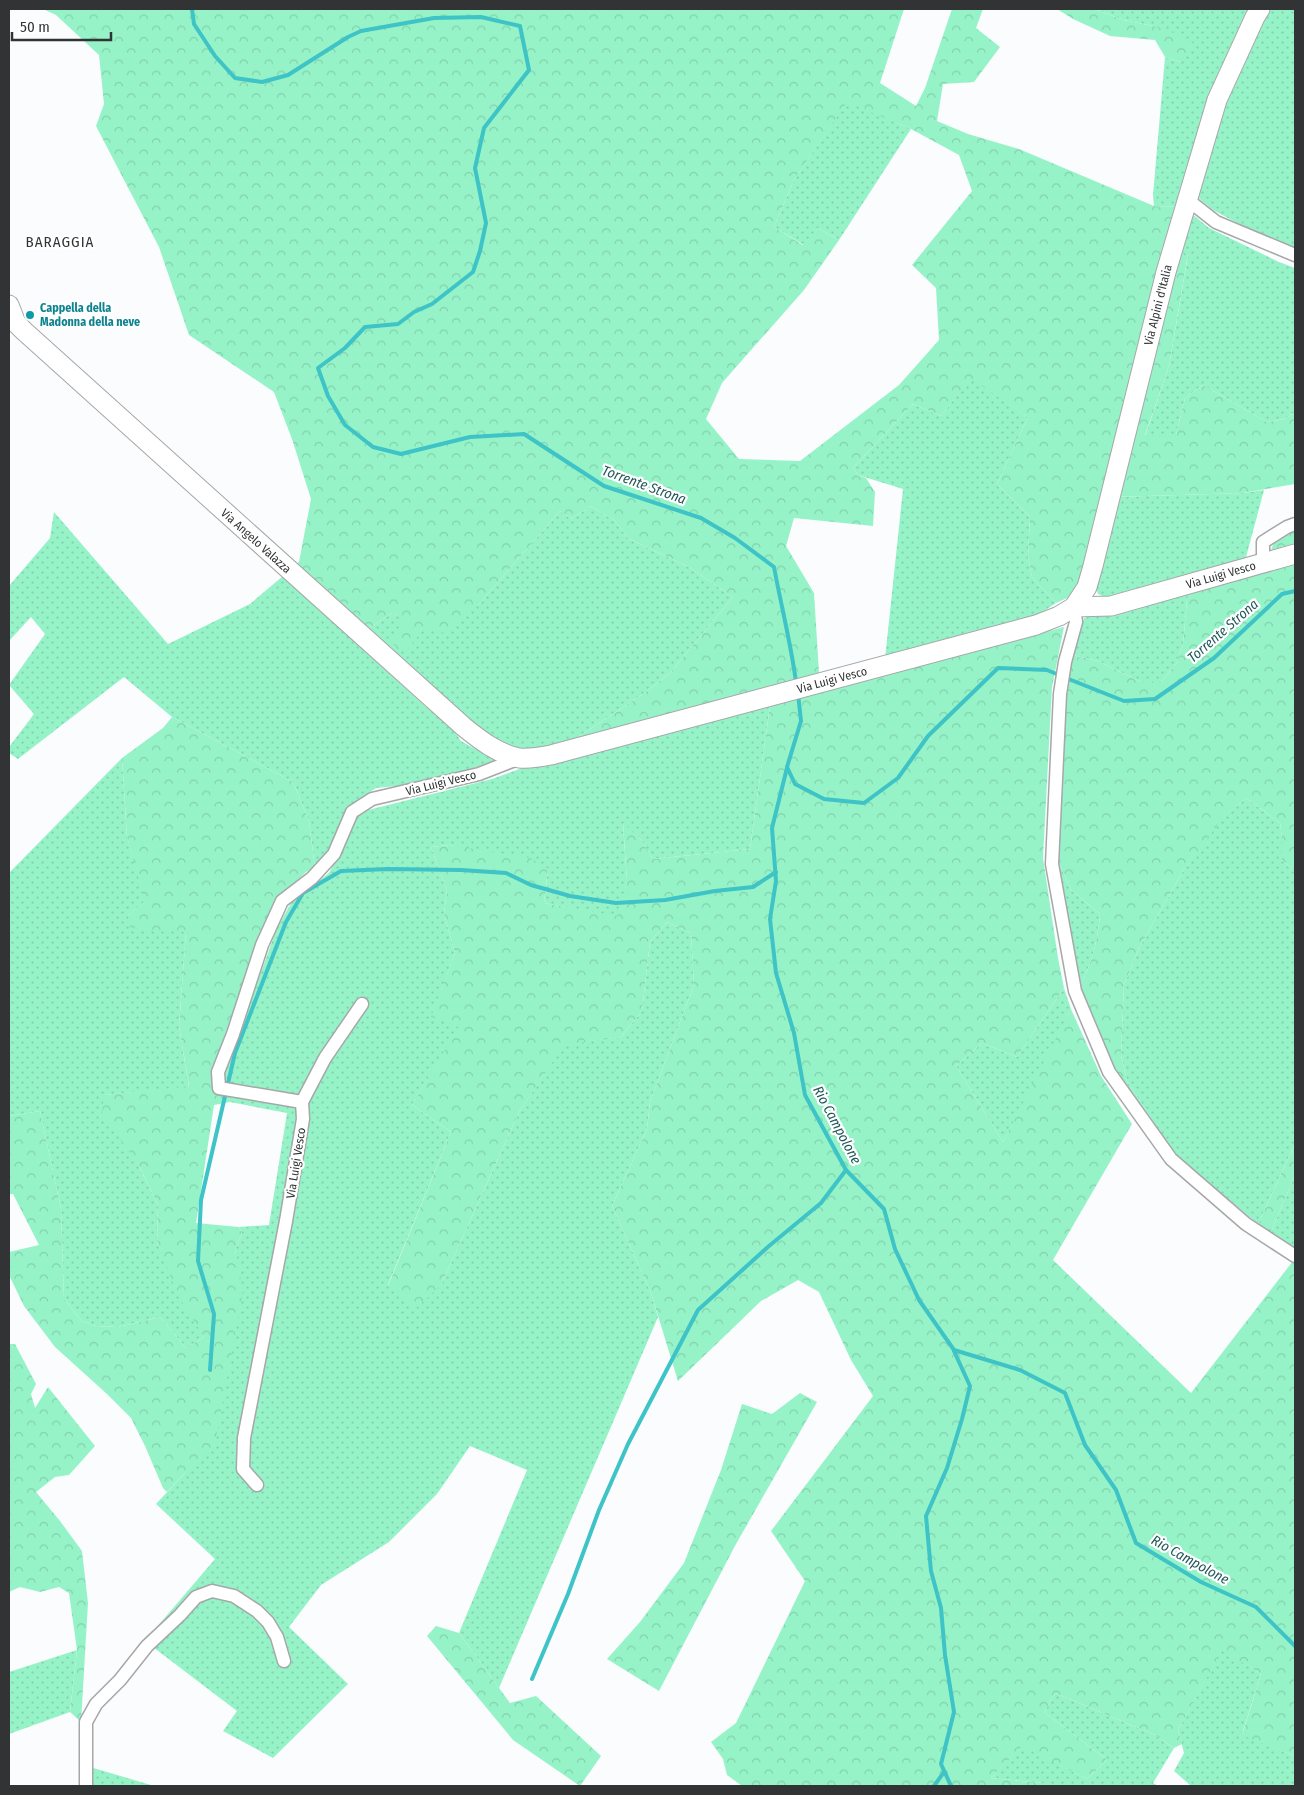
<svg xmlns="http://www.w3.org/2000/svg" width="1304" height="1795" viewBox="0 0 1304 1795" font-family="'Fira Sans Condensed',sans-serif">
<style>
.grass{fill:url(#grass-dots)}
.forest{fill:url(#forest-crowns);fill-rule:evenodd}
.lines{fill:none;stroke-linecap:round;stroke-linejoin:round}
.stream{stroke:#3ec3c6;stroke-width:4}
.street-casing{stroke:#a6a7a9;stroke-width:15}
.secondary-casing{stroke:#a6a7a9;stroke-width:21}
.street{stroke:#fff;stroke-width:12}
.secondary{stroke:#fff;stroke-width:19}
.culture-dot{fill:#0f9aa8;stroke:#fff;stroke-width:2}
.labels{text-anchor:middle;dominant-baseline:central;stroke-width:4.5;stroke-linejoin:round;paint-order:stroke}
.street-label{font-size:12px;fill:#323334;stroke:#fff}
.culture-label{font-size:12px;font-weight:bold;fill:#0d838f;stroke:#fff;text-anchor:start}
.water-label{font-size:14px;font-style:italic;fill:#225859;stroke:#fff}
.quarter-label{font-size:15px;letter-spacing:1px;fill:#323334;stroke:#fff}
</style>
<defs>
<pattern id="grass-dots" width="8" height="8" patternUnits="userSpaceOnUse" patternTransform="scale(1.25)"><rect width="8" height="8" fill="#96f3c8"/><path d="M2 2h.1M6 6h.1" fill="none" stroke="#82d1ac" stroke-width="1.8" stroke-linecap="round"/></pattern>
<pattern id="forest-crowns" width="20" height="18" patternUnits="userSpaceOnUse" patternTransform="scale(1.25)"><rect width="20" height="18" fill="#96f3c8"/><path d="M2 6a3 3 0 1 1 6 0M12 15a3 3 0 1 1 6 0" fill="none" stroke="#82d1ac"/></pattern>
</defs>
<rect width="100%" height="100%" fill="#fafcfe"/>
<g class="grass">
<path d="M1094 9H1251L1233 42 1224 66 1177 207 1154 206 1153 195 1165 57 1181 62 1158 27 1124 20Z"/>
<path d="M1268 9H1295V249L1267 239 1213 210 1196 196 1228 93Z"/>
<path d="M847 101 911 129 839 240 818 228 804 245 774 227 794 180Z"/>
<path d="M1191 213 1209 228 1279 262 1295 268V412L1285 419 1267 422 1203 385 1185 398 1176 435 1145 436 1169 366 1188 255 1179 251Z"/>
<path d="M970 377 1028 417 997 484 1030 517 1028 556 1032 577 1056 603 1038 615 885 659 903 489 858 475 853 468 913 404 941 416Z"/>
<path d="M1264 490 1245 561 1107 598 1098 594 1095 585 1115 497 1243 493Z"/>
<path d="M591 506 614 520 629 539 689 567 733 597 670 673 643 694 563 747 518 750 488 737 366 630 392 613 424 629 479 604 560 511 571 519Z"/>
<path d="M54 512 168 644 250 604 283 576 426 707 453 729 461 741 497 761 417 784 376 788 351 805 326 856 315 868 309 821 293 782 172 717 124 677 18 759 9 753V747L34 714 9 685 45 634 31 617 9 641V586L50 538Z"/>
<path d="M1197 588 1187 599 1183 645 1176 664 1161 682H1141L1098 661 1072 655 1084 618Z"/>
<path d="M770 706 750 849 653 859 641 840 623 824 627 882 618 917 544 903 548 869 449 845 431 847 447 891 444 914 455 953 432 1016 460 1026 412 1105 451 1132 388 1285H441L519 1112 564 1044 621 1037 642 1011 650 942 667 922 691 933 694 985 650 1102 647 1129 612 1206 651 1293 658 1317 499 1688 459 1633 527 1470 470 1446 437 1494 389 1542 321 1585 289 1627 348 1684 273 1758 223 1731 237 1711 145 1641 215 1559 156 1504 185 1473 237 1262 235 1249 242 1234 239 1227 269 1225 287 1113 230 1102 220 1084 277 928 291 903 329 873 353 828 357 815 368 810 492 779 525 767Z"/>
<path d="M122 758 127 837 146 901 128 915 186 932 179 1026 189 1087 104 1095 158 1205 157 1242 204 1337 186 1348 160 1317 118 1327 96 1326 82 1321 64 1299 61 1209 40 1111 9 1116V873Z"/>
<path d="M1246 798 1280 823 1282 838V860L1295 872V1144L1258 1224 1195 1171 1172 1154 1149 1115 1127 1081 1121 1055 1124 985 1139 948 1183 871 1219 821Z"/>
<path d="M1058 860 1071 890 1100 914C1098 940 1091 967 1078 990Z"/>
<path d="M1064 988 1071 1009 1043 1068 1003 1142 956 1066 982 1043 1017 1057Z"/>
<path d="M1295 1175V1250L1270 1234Z"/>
<path d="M1222 1649 1261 1674 1242 1734 1295 1756V1786H1191L1174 1771 1184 1753 1178 1730Z"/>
<path d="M77 1650 70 1712 9 1734V1672Z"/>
<path d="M1055 1693 1155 1735 1174 1748 1153 1783 1158 1786H1042L1043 1783 991 1778 1022 1745 1087 1779 1107 1760 1044 1712Z"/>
<path d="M90 1767 151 1785V1786H89Z"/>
</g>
<g class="forest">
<path d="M43 9H904L880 83 916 106 925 88 952 9H983L976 28 1000 47 974 82 943 84 937 121 968 134 1019 149 1154 206 1177 207 1076 594 1056 603 1032 577 1028 556 1030 517 997 484 1028 417 970 378 941 416 913 404 853 468 858 475 866 478 875 492 873 526 794 518 786 546 814 593 819 673 563 747 643 694 670 673 733 597 689 567 629 539 614 520 591 506 571 519 560 511 479 604 445 633 424 629 405 652 391 643 403 619 392 613 366 630 293 567 299 562 311 499 292 439 274 392 189 335 159 247 96 126 104 104 99 55 56 15ZM847 102 911 129 959 155 972 191 912 265 936 288 939 340 899 385 800 461 739 459 706 419 722 383 804 290 839 240 818 228 803 245 774 227 794 180Z"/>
<path d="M1057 9H1094L1124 20 1158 27 1182 36 1193 43 1181 62 1165 57 1155 40 1110 36 1073 19Z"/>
<path d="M1179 251 1188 254 1169 366 1145 435H1176L1185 398 1203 385 1267 422 1285 419 1295 412V484L1243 493 1115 497Z"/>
<path d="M1295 530V550L1269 557 1274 541Z"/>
<path d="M1295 561V872L1282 860V838L1280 823 1246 798 1222 819 1183 871 1139 948 1124 985 1121 1055 1127 1081 1149 1115 1172 1154 1117 1075 1078 990C1091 967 1098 940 1100 914L1071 890 1058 860 1065 692 1072 655 1098 661 1141 682H1161L1176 664 1183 645 1187 599 1197 588Z"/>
<path d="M1064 627 1052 687 1043 858 1058 958 1064 988 1017 1057 982 1043 956 1066 1003 1142 1071 1009 1101 1076 1132 1124 1053 1260 1191 1393 1293 1261 1295 1263V1756L1242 1735 1261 1674 1222 1650 1178 1730 1182 1744 1174 1748 1155 1735 1055 1693 1044 1712 1107 1760 1087 1779 1022 1746 991 1778 1043 1783 1042 1786H742L727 1775 723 1759 711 1742 736 1723 805 1581 771 1531 873 1396 851 1360 819 1292 798 1280 761 1301 678 1381 651 1293 612 1206 647 1129 650 1102 694 985 691 933 667 922 650 942 642 1011 621 1037 564 1045 519 1112 441 1285 415 1309 388 1286 451 1132 412 1105 459 1026 431 1017 455 953 444 914 447 891 431 847 449 845 530 858 548 869 544 903 617 916 627 882 623 823 641 840 653 859 750 849 770 706Z"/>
<path d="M172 717 293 782 309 821 315 868 306 872 275 903 252 959 211 1074 214 1084H220L230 1102 214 1105 196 1223 239 1227 242 1234 235 1249 243 1291 215 1444 185 1473 167 1492 163 1488 145 1446 131 1418 107 1394 55 1347 24 1306 9 1275V1252L39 1245 13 1194H9V1116L40 1111 61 1209 64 1299 82 1321 96 1326 118 1327 160 1317 186 1348 204 1337 178 1296 157 1241 158 1205 139 1166 102 1113 104 1095 189 1086 179 1026 186 932 130 928 128 915 145 901 127 837 122 758 163 728Z"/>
<path d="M1295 1144V1175L1270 1234 1258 1224Z"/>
<path d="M9 1344H15L36 1384 31 1394 35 1408 48 1387 95 1446 69 1475 55 1477 36 1492 60 1521 82 1551 88 1603 81 1722 70 1712 77 1650 69 1593 59 1587 40 1592 20 1587 9 1592Z"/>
<path d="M800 1393 817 1402 736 1544 659 1691 607 1659 640 1622 684 1563 721 1470 742 1404 772 1414Z"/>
<path d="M436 1626 459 1633 510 1703 536 1696 601 1756 580 1786 513 1740 427 1636Z"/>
</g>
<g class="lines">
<g class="stream">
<path d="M192 9 194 24 215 56 235 78 262 82 288 75 348 37 361 31 434 18 481 17 520 26 529 70 484 128 475 168 486 223 480 251 473 272 432 304 414 312 398 324 365 327 345 348 318 368 328 396 345 425 373 447 401 454 470 437 524 434 604 486 701 518 735 538 774 567C781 605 791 644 796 682"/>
<path d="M1066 678 1124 701 1155 699 1214 658 1282 594 1295 591"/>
<path d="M798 694 801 721 787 767 795 784 824 799 864 803 898 778 928 736 998 668 1047 670 1059 675"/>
<path d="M787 768 772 828 776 881 770 919 776 973 794 1033 805 1095 846 1170 884 1209 895 1249 919 1300 954 1350 1020 1370 1065 1393 1085 1445 1116 1490 1136 1543 1201 1582 1256 1607 1295 1646"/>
<path d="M210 1370 214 1314 198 1261 201 1200 235 1053 286 922 303 893 341 871 388 869 461 870 506 873 531 885 570 896 616 903 665 900 715 891 753 887 776 872"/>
<path d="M532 1679 568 1594 599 1510 628 1444 698 1310 769 1246 821 1203 846 1170"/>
<path d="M934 1786 944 1772"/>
<path d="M951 1786 941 1764 954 1712 945 1655 941 1608 931 1571 926 1516 947 1468 962 1419 970 1386 954 1351"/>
</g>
<defs>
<g id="street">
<path d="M1188 200 1216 222 1295 255"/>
<path d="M1263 563V542L1287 527 1295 524"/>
<path d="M1074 607 1076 622 1065 662 1060 694 1052 864 1075 991 1109 1072 1171 1159 1246 1224 1295 1256"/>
<path d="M302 1102 325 1058 362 1004"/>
<path d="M257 1485 243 1469 244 1438 286 1221 303 1119 302 1102 219 1088 218 1072 233 1034 262 945 282 901 312 878 334 854 352 812 372 799 479 774 520 758"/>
<path d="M86 1786V1722L96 1704 120 1680 147 1646 180 1615 196 1597 212 1591 234 1596 257 1611 268 1622 277 1637 284 1661"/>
</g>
<g id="secondary">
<path d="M9 305 16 323 24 331 464 727C480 740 498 754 519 758 530 759 541 757 551 755L1036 625 1059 616 1074 607 1111 606 1295 554"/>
<path d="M1074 607 1087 587 1093 566 1166 272 1217 100 1255 17 1260 9"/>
</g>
</defs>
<use href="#street" class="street-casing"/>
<use href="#secondary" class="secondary-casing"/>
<use href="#street" class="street"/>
<use href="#secondary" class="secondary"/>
</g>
<circle class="culture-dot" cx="30" cy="315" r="5"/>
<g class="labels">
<g class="street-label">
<text transform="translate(1158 305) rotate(-76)">Via Alpini d'Italia</text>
<text transform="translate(256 541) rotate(42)">Via Angelo Valazza</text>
<text transform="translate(1221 575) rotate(-16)">Via Luigi Vesco</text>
<text transform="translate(832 680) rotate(-15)">Via Luigi Vesco</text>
<text transform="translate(441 783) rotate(-14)">Via Luigi Vesco</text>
<text transform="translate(296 1163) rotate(-81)">Via Luigi Vesco</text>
</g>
<g class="culture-label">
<text x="40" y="308">Cappella della<tspan x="40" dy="14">Madonna della neve</tspan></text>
</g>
<g class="water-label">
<text transform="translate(644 485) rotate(20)">Torrente Strona</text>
<text transform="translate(1223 631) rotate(-41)">Torrente Strona</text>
<text transform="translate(837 1125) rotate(62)">Rio Campolone</text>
<text transform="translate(1190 1560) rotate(29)">Rio Campolone</text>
</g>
<g class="quarter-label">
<text x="60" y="242">BARAGGIA</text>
</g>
</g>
<rect width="1304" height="1795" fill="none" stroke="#323334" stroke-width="20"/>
<path d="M12 32v8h99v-8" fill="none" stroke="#323334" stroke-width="2.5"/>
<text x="20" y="32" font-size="15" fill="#323334" stroke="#ffffff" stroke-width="4" paint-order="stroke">50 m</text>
</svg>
